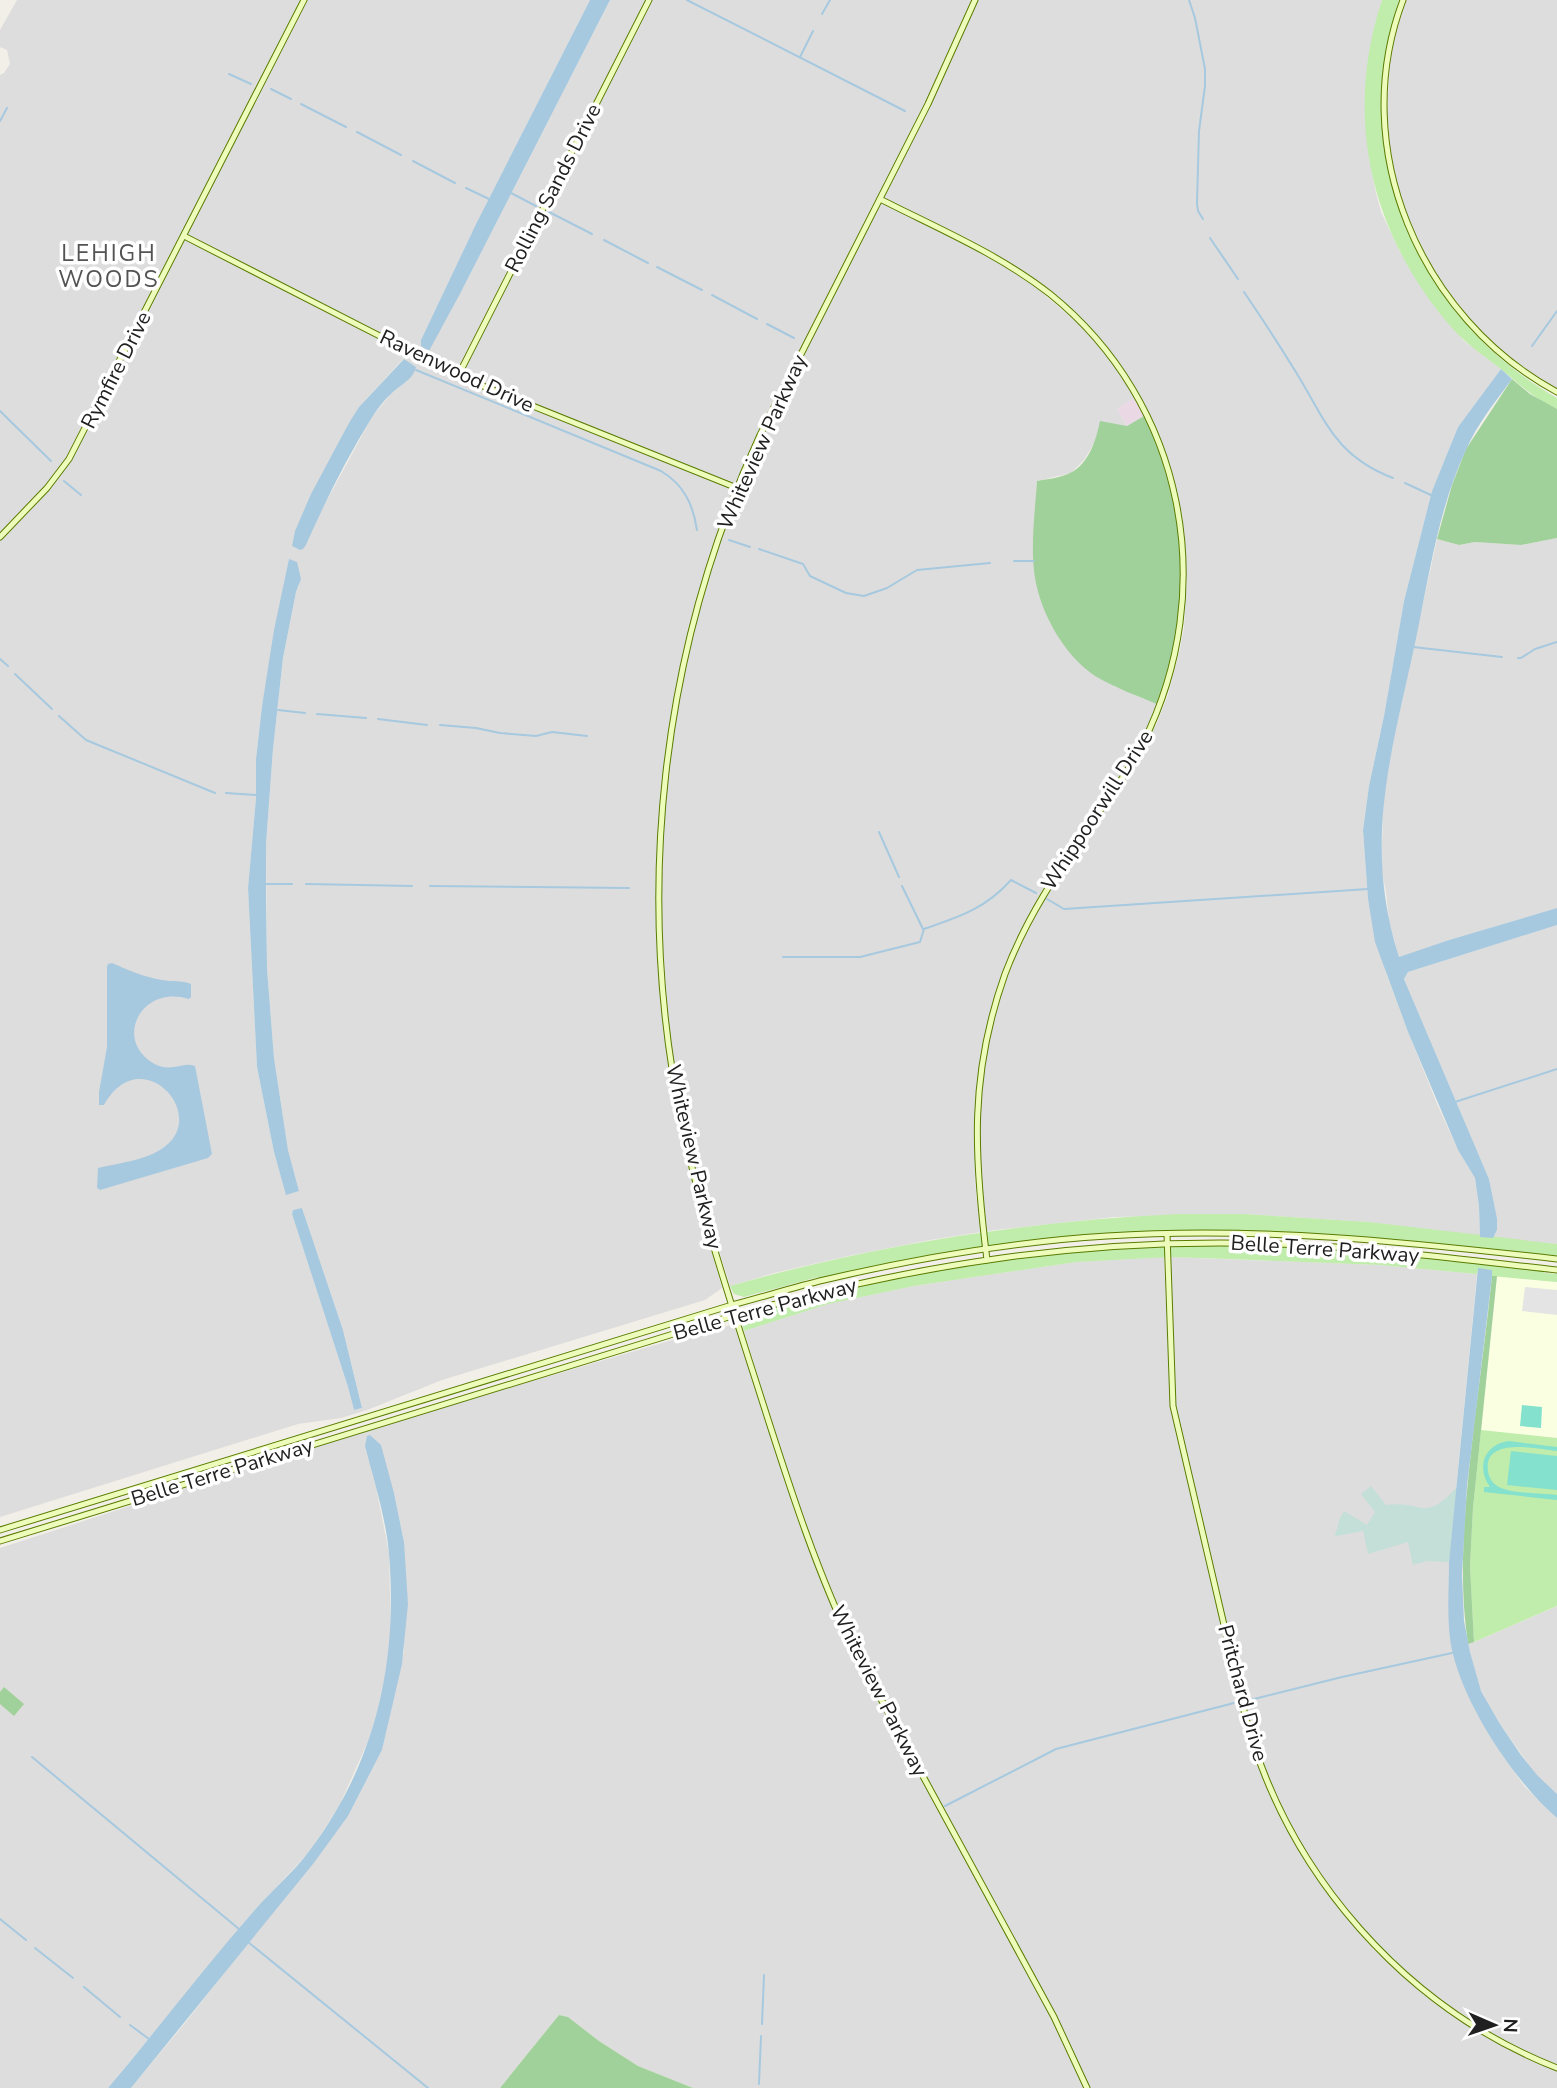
<svg xmlns="http://www.w3.org/2000/svg" width="1557" height="2088" viewBox="0 0 1557 2088" font-family="'Nunito Sans',sans-serif">
<style>
.residential{fill:#dedddd;fill-rule:evenodd}
.industrial{fill:#ead8e4}
.education{fill:#faffe2}
.grass{fill:#c0ecac}
.forest{fill:#a1d19b}
.wetland{fill:#c3dfd7}
.pitch{fill:#83e1cd}
.parking{fill:#e4e4e4}
.water{fill:#a6c9df}
.lines{fill:none;stroke-linecap:round;stroke-linejoin:round}
.stream{stroke:#a6c9df;stroke-width:2}
.secondary-casing{stroke:#5a7c02;stroke-width:7}
.secondary{stroke:#edfbbb;stroke-width:5}
.labels{text-anchor:middle;dominant-baseline:central;stroke-width:7;stroke-linejoin:round;paint-order:stroke}
.street-label{font-size:21px;fill:#202020;stroke:#fff}
.neighbourhood-label{font-size:23px;letter-spacing:2px;fill:#535353;stroke:#fff}
</style>
<rect width="100%" height="100%" fill="#f1efe7"/>
<g class="residential">
<path d="M17 0H301L67 458 45 487 0 533V75L4 73 10 64 7 50 0 47V30Z"/>
<path d="M307 0H590L476 224 421 340 462 290 610 0H646L456 373 187 235Z"/>
<path d="M652 0H973L935 86 758 434 736 485 461 375Z"/>
<path d="M978 0H1382L1373 33 1366 85 1369 156 1376 193 1381 212 1400 252 1463 340 1501 369 1458 427 1432 491 1404 601 1384 716 1369 786 1363 830 1368 899 1386 973 1408 1032 1438 1106 1458 1150 1475 1178 1479 1206 1480 1237 1369 1222 1244 1214 1114 1217 986 1231 981 1198 979 1119 985 1060 1001 995 1017 953 1052 885 1142 753 1157 723 1168 695 1180 649 1184 628 1187 575 1182 514 1164 448 1154 424 1132 383 1104 344 1085 323 1062 301 1030 276 1004 260 884 198 939 87Z"/>
<path d="M1406 0H1557V390L1519 365 1494 344 1471 321 1431 268 1407 218 1395 177 1390 146 1387 113 1390 66 1395 34Z"/>
<path d="M881 202 1002 264 1027 280 1081 326 1109 358 1128 387 1134 398 1117 409 1127 426 1095 442 1084 460 1071 473 1037 481 1034 553 1035 578 1050 623 1062 642 1078 661 1094 675 1116 687 1159 705 1138 750 1047 882 1019 935 981 1057 974 1119 976 1195 981 1232 930 1240 848 1256 774 1273 730 1286 690 1155 675 1071 668 1017 661 917 662 851 668 772 681 690 695 626 711 570 739 489 763 436Z"/>
<path d="M185 239 455 377 734 490 700 587 676 689 663 772 657 850 656 897 660 992 670 1071 685 1156 722 1288 705 1300 442 1380 367 1410 341 1418 298 1424 0 1517V540L49 490 71 460ZM403 359 416 367 408 380 390 395 372 417 320 513 306 545 293 546 295 531 350 421 359 407ZM289 560 299 585 296 592 283 658 273 749 266 844 267 968 274 1058 288 1150 299 1191 286 1194 274 1152 257 1067 248 888 256 798V759L262 706ZM302 1208 343 1330 362 1408 354 1410 348 1387 292 1214 293 1210Z"/>
<path d="M1557 538V908L1449 940 1399 958 1389 921 1386 892 1381 867 1384 793 1389 760 1437 539 1459 545 1475 542 1521 545Z"/>
<path d="M1557 925V1244L1493 1238 1497 1230V1218L1489 1179 1404 979 1408 972Z"/>
<path d="M1164 1257 1170 1404 1240 1705 1249 1737 1275 1807 1311 1870 1337 1906 1373 1949 1425 1996 1465 2024 1509 2049 1557 2071V2088H1090L1057 2016 874 1681 840 1613 802 1517 744 1331 828 1304 914 1286 1076 1262Z"/>
<path d="M1170 1257 1380 1265 1477 1274 1449 1562 1451 1642 1462 1680 1476 1711 1503 1756 1525 1787 1557 1818V2066L1492 2034 1428 1992 1377 1946 1342 1904 1315 1868 1280 1805 1251 1732 1177 1414 1174 1391Z"/>
<path d="M735 1324 797 1519 835 1615 855 1656 1052 2018 1085 2088H693L638 2066 599 2041 568 2017 559 2015 500 2088H131L185 2023 348 1816 382 1750 404 1651V1542L394 1493 365 1446 376 1487 389 1553 391 1635 385 1679 375 1720 370 1737 339 1806 310 1851 253 1912 108 2088H0V1548L288 1455 441 1408 679 1338Z"/>
<path d="M1557 1606V1794L1536 1775 1500 1724 1479 1687 1468 1644Z"/>
</g>
<path class="industrial" d="M1134 398 1144 416 1127 426 1117 409Z"/>
<path class="education" d="M1497 1276 1557 1282V1606L1474 1642 1473 1508Z"/>
<g class="grass">
<path d="M1382 0H1399C1390 31 1383 62 1382 94 1377 219 1449 337 1557 398V409C1535 399 1519 384 1501 369 1484 356 1466 344 1452 328 1371 235 1343 118 1382 0Z"/>
<path d="M1179 1214H1244L1369 1222 1557 1244V1256C1418 1242 1279 1225 1139 1232 1031 1238 925 1261 819 1279L818 1277 744 1297 734 1294 730 1286C877 1244 1027 1221 1179 1214Z"/>
<path d="M1231 1245 1332 1249 1541 1270 1544 1273 1557 1274V1282L1492 1276V1270L1478 1269 1477 1274 1380 1265 1229 1259 1170 1257 1076 1262 914 1286 828 1304 744 1331C742 1324 742 1321 747 1315 782 1301 820 1294 855 1286 979 1258 1105 1246 1231 1245Z"/>
<path d="M1481 1430 1557 1438V1606L1474 1642 1470 1566 1473 1508Z"/>
</g>
<g class="forest">
<path d="M1512 379 1530 394 1557 409V538L1521 545 1475 542 1459 545 1437 539 1452 485 1466 449Z"/>
<path d="M1144 416C1179 491 1190 572 1173 653 1169 670 1163 688 1159 705 1138 696 1115 688 1095 676 1064 655 1041 614 1035 578 1030 547 1035 512 1037 481 1047 479 1060 478 1070 473 1089 464 1096 440 1100 421L1127 426Z"/>
<path d="M1492 1276H1497L1473 1508 1470 1566 1474 1642 1468 1644C1457 1571 1466 1497 1474 1425 1480 1375 1487 1326 1492 1276Z"/>
<path d="M4 1687 24 1704 14 1716 0 1704V1692Z"/>
<path d="M559 2015 568 2017 599 2041 638 2066 693 2088H500Z"/>
</g>
<path class="wetland" d="M1371 1486 1386 1505C1424 1500 1423 1524 1457 1487L1449 1562 1427 1561 1413 1565 1408 1542 1368 1554 1363 1531 1337 1536 1335 1535 1340 1518 1344 1511 1367 1525 1375 1512 1361 1494Z"/>
<g class="pitch">
<path d="M1522 1405 1542 1407 1541 1428 1520 1426Z"/>
<path d="M1509 1441 1557 1447V1451C1538 1449 1483 1436 1488 1471 1489 1479 1494 1485 1501 1488 1516 1494 1541 1493 1557 1495V1500L1484 1492V1487H1490C1476 1468 1484 1444 1509 1441Z"/>
<path d="M1511 1451 1557 1456V1490L1507 1485Z"/>
</g>
<path class="parking" d="M1525 1287 1557 1290V1315L1522 1311Z"/>
<g class="water">
<path d="M590 0H610L462 290 429 351 421 346V340L476 224Z"/>
<path d="M404 359 416 367C413 380 400 385 391 394 383 401 376 411 371 419 346 459 325 502 306 545L303 549 300 550 292 546 295 531 311 494 350 421 359 407Z"/>
<path d="M1501 369 1512 379C1496 401 1477 424 1466 450 1440 505 1430 569 1418 629 1394 746 1361 838 1399 957L1449 940 1557 908V925L1408 972 1404 979 1489 1179 1497 1218V1230L1493 1238 1480 1237 1479 1206 1475 1178 1458 1150 1408 1032 1375 942 1368 899 1363 830 1369 786 1384 716 1404 601 1432 491 1458 427Z"/>
<path d="M289 559 297 562 301 579 296 592 283 658 273 749 266 844V895L267 968 274 1058 288 1150 299 1191 286 1195 274 1152 257 1067 248 888 256 798V759L262 706 274 630Z"/>
<path d="M112 963C128 970 144 977 162 980 172 982 182 980 191 984V997L189 999C142 984 113 1039 153 1063 171 1074 182 1061 195 1066L212 1154 208 1158 100 1190 97 1188 98 1168C118 1163 142 1161 160 1150 214 1118 141 1038 104 1105H99V1092L107 1047V967L108 964Z"/>
<path d="M302 1208 343 1330 362 1408 354 1410 348 1387 292 1214 293 1210Z"/>
<path d="M1478 1268 1492 1270V1276L1467 1486 1462 1574 1464 1621 1470 1652 1481 1691 1500 1724 1521 1755 1537 1775 1557 1794V1818C1515 1782 1466 1708 1453 1654 1446 1627 1449 1591 1449 1562Z"/>
<path d="M370 1435 381 1445 394 1493 404 1542 408 1604 402 1664 382 1750 348 1816 313 1864 131 2088H108C157 2030 203 1969 253 1912 271 1891 294 1872 310 1850 376 1762 398 1662 389 1554 386 1518 374 1481 365 1446L367 1436Z"/>
</g>
<g class="lines">
<g class="stream">
<path d="M687 0 905 111"/>
<path d="M1189 0 1195 18 1205 69V86L1199 131 1197 203 1198 211 1203 219"/>
<path d="M822 14 830 0"/>
<path d="M800 57 813 31"/>
<path d="M229 74 251 84"/>
<path d="M271 89 291 99"/>
<path d="M301 104 346 127"/>
<path d="M0 121 7 108"/>
<path d="M357 132 401 155"/>
<path d="M413 161 455 183"/>
<path d="M466 188 489 199"/>
<path d="M511 193 536 206"/>
<path d="M549 212 592 234"/>
<path d="M1210 238 1238 279"/>
<path d="M604 240 648 263"/>
<path d="M657 267 702 290"/>
<path d="M1244 292C1261 317 1278 343 1294 369 1325 418 1333 455 1393 478"/>
<path d="M712 295 757 319"/>
<path d="M767 324 794 338"/>
<path d="M1532 346 1557 311"/>
<path d="M416 370 661 471C684 485 693 504 697 530"/>
<path d="M0 411 51 461"/>
<path d="M64 481 81 495"/>
<path d="M1405 483 1433 496"/>
<path d="M729 540 750 547"/>
<path d="M759 549 803 564 810 576 846 593 864 596 887 588 917 570 990 563"/>
<path d="M1014 561H1034"/>
<path d="M1413 647 1502 657"/>
<path d="M1518 658H1521L1535 649 1557 642"/>
<path d="M0 659 8 666"/>
<path d="M15 674 52 709"/>
<path d="M278 710 305 713"/>
<path d="M317 714 366 718"/>
<path d="M59 716 86 740 215 793"/>
<path d="M378 719 427 725"/>
<path d="M440 725 476 728 500 733 536 736 552 732 587 736"/>
<path d="M226 793 256 795"/>
<path d="M879 832 899 877"/>
<path d="M266 884H292"/>
<path d="M306 884 412 886"/>
<path d="M430 886 629 888"/>
<path d="M902 886 923 929"/>
<path d="M1047 899 1064 909 1368 889"/>
<path d="M783 957H860L920 942 924 929C959 917 985 909 1011 880L1036 893"/>
<path d="M1455 1102 1557 1069"/>
<path d="M1250 1700 1342 1677 1452 1653"/>
<path d="M32 1757 239 1929"/>
<path d="M945 1806 1056 1749 1234 1703"/>
<path d="M0 1919 26 1940"/>
<path d="M248 1942 428 2088"/>
<path d="M35 1948 73 1978"/>
<path d="M84 1987 120 2017"/>
<path d="M762 2024 764 1975"/>
<path d="M130 2025 149 2039"/>
<path d="M759 2084 761 2036"/>
</g>
<defs>
<g id="secondary">
<path d="M975 0 928 104 760 435C661 650 634 892 682 1124 699 1205 725 1284 750 1363 782 1462 811 1561 857 1655L1054 2017 1087 2088"/>
<path d="M1403 0C1347 148 1420 318 1557 392"/>
<path d="M880 199C937 228 999 254 1050 294 1185 403 1220 589 1143 743 1129 771 1110 796 1092 822 1058 871 1026 918 1005 974 969 1075 974 1156 987 1260"/>
<path d="M184 236 458 376 737 488"/>
<path d="M458 376 649 0"/>
<path d="M0 537 47 488 69 459 304 0"/>
<path d="M1167 1234 1173 1406 1245 1715C1287 1874 1405 2008 1557 2068"/>
<path d="M0 1530 732 1305C763 1297 794 1287 824 1280 917 1258 1012 1242 1107 1236 1258 1226 1407 1242 1557 1259"/>
<path d="M0 1541 735 1315C915 1264 1090 1237 1278 1244 1371 1247 1464 1260 1557 1270"/>
</g>
</defs>
<use href="#secondary" class="secondary-casing"/>
<use href="#secondary" class="secondary"/>
</g>
<g class="labels">
<g class="street-label">
<text transform="translate(553 188) rotate(-63)">Rolling Sands Drive</text>
<text transform="translate(116 370) rotate(-63)">Rymfire Drive</text>
<text transform="translate(457 371) rotate(25)">Ravenwood Drive</text>
<text transform="translate(762 442) rotate(-66)">Whiteview Parkway</text>
<text transform="translate(1097 810) rotate(-57)">Whippoorwill Drive</text>
<text transform="translate(694 1157) rotate(77)">Whiteview Parkway</text>
<text transform="translate(1325 1249) rotate(4)">Belle Terre Parkway</text>
<text transform="translate(765 1309) rotate(-15)">Belle Terre Parkway</text>
<text transform="translate(222 1472) rotate(-17)">Belle Terre Parkway</text>
<text transform="translate(879 1691) rotate(63)">Whiteview Parkway</text>
<text transform="translate(1243 1693) rotate(75)">Pritchard Drive</text>
</g>
<g class="neighbourhood-label">
<text x="109" y="253">LEHIGH<tspan x="109" dy="26">WOODS</tspan></text>
</g>
</g>
<g transform="translate(1494 2025) rotate(92)" stroke="#ffffff" stroke-width="5" paint-order="stroke">
<path d="M0-5L12 26L0 18L-12 26Z" fill="#202020"/>
<text y="-10" font-size="19" font-weight="bold" text-anchor="middle" fill="#202020">N</text>
</g>
</svg>
